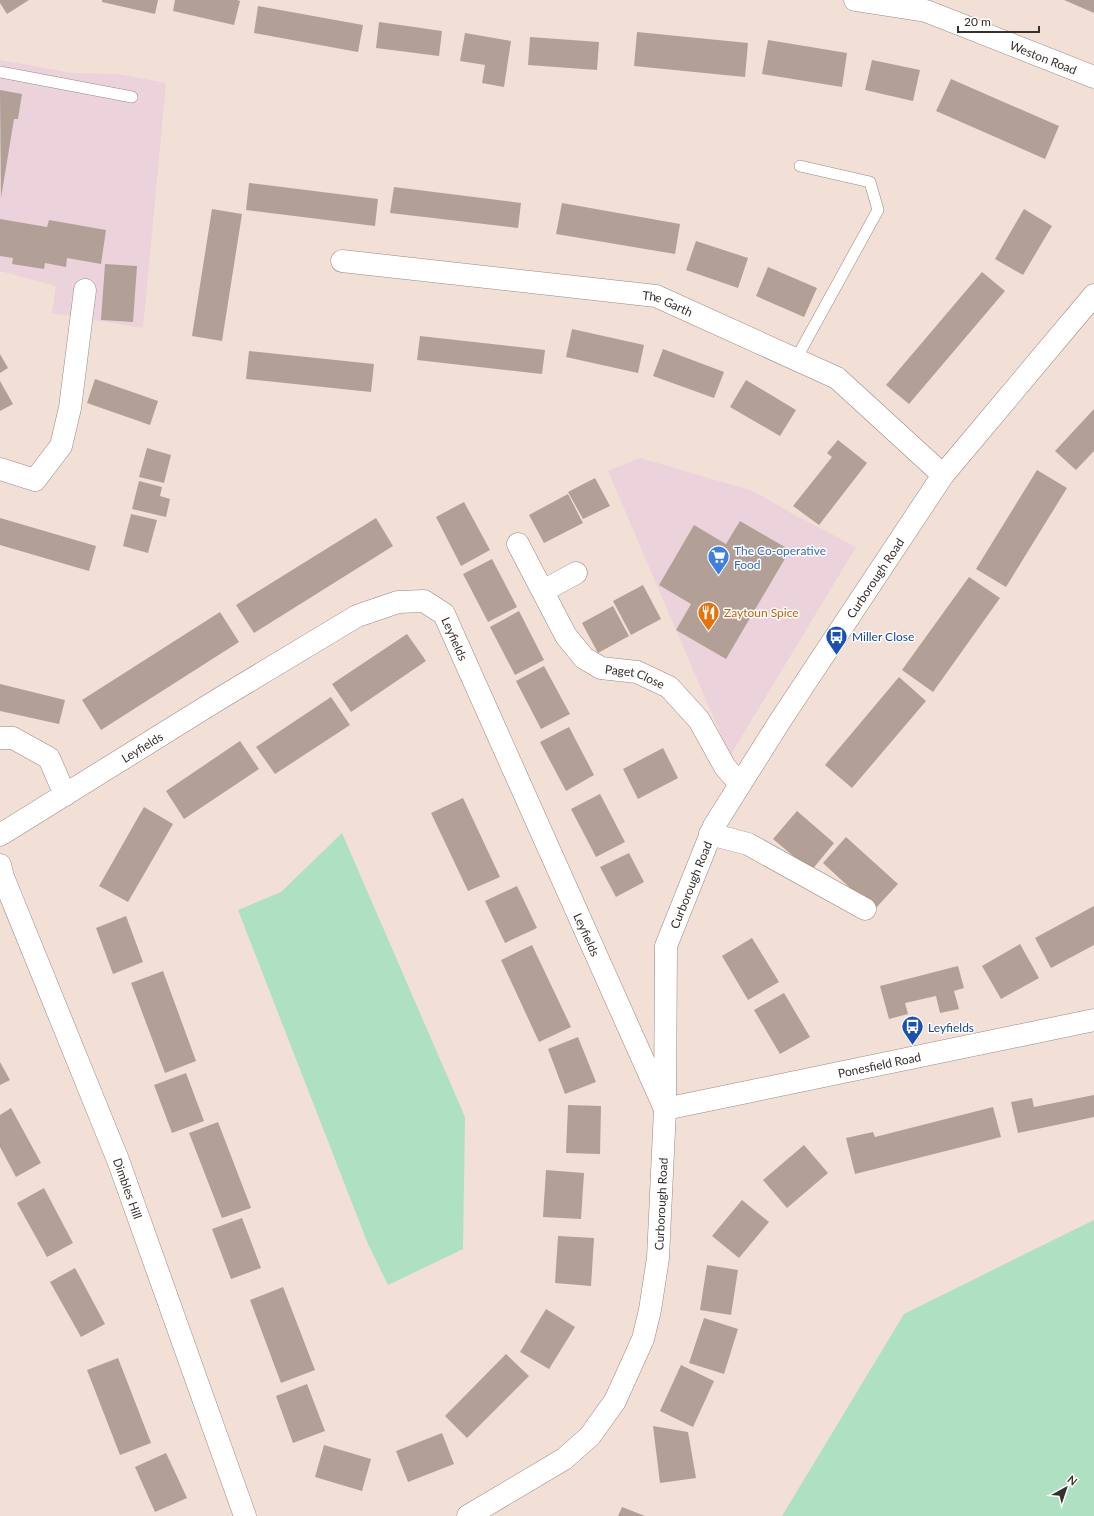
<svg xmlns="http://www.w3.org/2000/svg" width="1094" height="1516" viewBox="0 0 1094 1516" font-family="Lato,sans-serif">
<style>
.commercial{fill:#ebd2db}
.green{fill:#ade1c2}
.building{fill:#b2a097}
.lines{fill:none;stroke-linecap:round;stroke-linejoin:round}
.service-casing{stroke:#9a8980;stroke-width:12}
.minor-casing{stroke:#9a8980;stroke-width:23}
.tertiary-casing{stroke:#9a8980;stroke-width:23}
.service{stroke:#fff;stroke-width:11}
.minor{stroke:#fff;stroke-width:22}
.tertiary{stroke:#fff;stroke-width:22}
.labels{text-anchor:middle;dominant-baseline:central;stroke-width:3;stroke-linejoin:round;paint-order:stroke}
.street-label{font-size:12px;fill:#362f2b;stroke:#fff}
.shop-label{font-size:12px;fill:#366cbe;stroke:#fff;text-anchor:start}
.food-label{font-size:12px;fill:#c56008;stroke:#fff;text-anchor:start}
.transit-label{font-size:12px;fill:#164399;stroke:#fff;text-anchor:start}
</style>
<rect width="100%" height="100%" fill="#f2dfd6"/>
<g class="commercial">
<path d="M0 60 73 73 118 74 166 83 143 328 52 313 56 286 0 271Z"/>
<path d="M640 458 753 491 791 513 856 547 730 756 608 471Z"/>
</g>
<g class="green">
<path d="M342 833 465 1117 463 1249 388 1285 368 1244 238 910 281 892Z"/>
<path d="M1094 1220V1516H782L904 1314Z"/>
</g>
<g class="building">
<path d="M0 0H29L7 14 0 3Z"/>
<path d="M102 0H158L155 14 102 2Z"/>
<path d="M175 0H237L240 1 234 25 173 11Z"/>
<path d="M1064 0H1094V13Z"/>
<path d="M258 6 363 25 358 52 254 33Z"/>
<path d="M379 22 442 31 439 56 376 48Z"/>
<path d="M637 32 748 43 745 77 634 66Z"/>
<path d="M465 33 511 41 504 87 482 83 485 65 460 61Z"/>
<path d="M530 37 599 42 597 70 528 65Z"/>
<path d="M768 40 847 53 842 87 762 74Z"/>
<path d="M872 60 920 70 913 101 865 90Z"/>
<path d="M951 79 1059 126 1045 159 936 111Z"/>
<path d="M0 90 22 94 18 119H14L1 198Z"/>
<path d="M249 183 378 199 375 226 246 210Z"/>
<path d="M394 187 521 203 518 228 390 213Z"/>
<path d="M562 203 680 224 675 254 556 234Z"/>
<path d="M212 209 242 214 222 341 192 336Z"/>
<path d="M1024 209 1052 226 1023 275 995 259Z"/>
<path d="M0 219 47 227 49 220 106 230 101 264 67 258 66 267 45 263 44 269 12 264 13 258 0 256Z"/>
<path d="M696 241 748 258 738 288 686 270Z"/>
<path d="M105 264 137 266 133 322 101 320Z"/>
<path d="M768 267 817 288 804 317 756 296Z"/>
<path d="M982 272 1005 291 909 404 886 385Z"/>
<path d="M572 329 644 345 638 373 566 357Z"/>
<path d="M420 336 545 350 542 374 417 360Z"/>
<path d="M663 349 724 372 714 398 653 376Z"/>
<path d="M249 351 374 364 371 392 246 379Z"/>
<path d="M0 354 8 368 0 373Z"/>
<path d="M95 379 158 401 150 425 87 403Z"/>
<path d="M746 380 796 410 780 436 730 407Z"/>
<path d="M0 381 13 404 0 411Z"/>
<path d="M1094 409V451L1076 470 1055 451Z"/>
<path d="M838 440 867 463 819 525 793 506 832 457 827 453Z"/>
<path d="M147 448 171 455 164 483 139 477Z"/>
<path d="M1037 470 1067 488 1006 587 976 569Z"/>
<path d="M595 478 610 506 583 519 568 492Z"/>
<path d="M139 481 162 487 160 496 170 499 166 517 132 509Z"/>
<path d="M568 494 583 523 544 543 529 515Z"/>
<path d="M464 502 490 550 461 566 436 517Z"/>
<path d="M131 514 157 520 148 553 123 546Z"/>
<path d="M0 518 96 546 89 571 0 545Z"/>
<path d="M376 518 393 546 254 633 236 605Z"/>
<path d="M740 521 790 550 726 659 676 630 691 604 659 585 694 525 726 544Z"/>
<path d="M492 559 517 607 488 622 463 574Z"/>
<path d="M969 577 1000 598 933 692 902 670Z"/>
<path d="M643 585 661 619 631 635 613 601Z"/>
<path d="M613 606 629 636 598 653 582 623Z"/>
<path d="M519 611 544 660 515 675 490 627Z"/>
<path d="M220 612 239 642 101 730 82 700Z"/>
<path d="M407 634 426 661 351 712 332 684Z"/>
<path d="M544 666 570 714 541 729 516 681Z"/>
<path d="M899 677 926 701 852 788 825 765Z"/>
<path d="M0 684 65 700 59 724 0 711Z"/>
<path d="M331 697 350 725 275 774 256 747Z"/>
<path d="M569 727 594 775 566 791 540 742Z"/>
<path d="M240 741 259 769 184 819 166 791Z"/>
<path d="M663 748 678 778 638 799 623 769Z"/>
<path d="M600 794 625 842 596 857 571 809Z"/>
<path d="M463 798 500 877 468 891 431 813Z"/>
<path d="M144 807 173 824 128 902 99 886Z"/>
<path d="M797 811 834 843 811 871 773 839Z"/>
<path d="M846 837 898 884 874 910 823 863Z"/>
<path d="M629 853 644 882 616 897 600 867Z"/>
<path d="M517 886 537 928 505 943 485 901Z"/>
<path d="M1094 906V945L1051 968 1035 938Z"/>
<path d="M126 916 143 962 113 974 96 928Z"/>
<path d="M752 938 779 982 748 1000 722 956Z"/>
<path d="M1020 944 1039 978 1001 999 982 966Z"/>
<path d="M532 945 571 1027 539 1042 501 960Z"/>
<path d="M958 966 964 988 954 991 959 1009 940 1013 936 996 905 1003 908 1014 889 1019 880 986Z"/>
<path d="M163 971 196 1061 165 1073 131 983Z"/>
<path d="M784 993 810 1037 780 1054 754 1010Z"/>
<path d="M578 1037 596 1082 565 1094 548 1049Z"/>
<path d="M0 1062 10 1080 0 1085Z"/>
<path d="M186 1073 204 1121 172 1133 154 1085Z"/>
<path d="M1094 1095V1117L1018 1133 1011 1102 1032 1098 1034 1107Z"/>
<path d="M568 1105 601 1106 600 1154 566 1153Z"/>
<path d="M993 1107 1001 1137 855 1174 846 1138 873 1132 875 1137Z"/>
<path d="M11 1108 41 1163 16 1177 0 1147V1115Z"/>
<path d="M218 1122 251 1208 222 1218 189 1133Z"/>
<path d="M804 1145 828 1173 787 1208 763 1180Z"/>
<path d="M546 1170 584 1173 581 1219 543 1217Z"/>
<path d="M44 1188 73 1243 47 1257 17 1203Z"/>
<path d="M742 1200 769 1222 739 1258 712 1236Z"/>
<path d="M242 1218 261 1268 231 1279 212 1229Z"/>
<path d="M558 1236 594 1238 591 1286 555 1283Z"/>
<path d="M707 1265 738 1270 731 1315 700 1310Z"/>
<path d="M75 1268 105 1324 81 1337 50 1282Z"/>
<path d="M283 1287 315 1370 281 1383 250 1300Z"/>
<path d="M546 1309 575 1327 549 1369 520 1352Z"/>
<path d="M704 1318 738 1329 724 1374 689 1363Z"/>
<path d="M506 1354 529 1376 467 1438 445 1416Z"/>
<path d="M118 1358 151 1443 120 1455 87 1370Z"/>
<path d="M681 1365 714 1381 693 1427 660 1411Z"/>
<path d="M307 1384 325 1431 293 1443 276 1396Z"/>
<path d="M653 1426 688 1432 696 1478 660 1483Z"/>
<path d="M442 1433 454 1464 408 1482 396 1451Z"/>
<path d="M324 1445 371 1459 362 1491 315 1477Z"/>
<path d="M166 1453 187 1498 155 1512 135 1467Z"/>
<path d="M622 1507 645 1516H618Z"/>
</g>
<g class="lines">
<defs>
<g id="service">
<path d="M0 72 132 97"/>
<path d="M796 359 878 210 870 182 800 166"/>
</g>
<g id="minor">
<path id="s1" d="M855 0 926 11 1094 77"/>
<path id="s2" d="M342 261 656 296 837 378 943 475"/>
<path d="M0 469 35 480 61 446 70 408 85 290"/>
<path id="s3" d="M518 544 566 636 584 658 601 668 637 672 669 687 699 720 725 767 740 784"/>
<path d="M543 591 576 573"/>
<path d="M0 738H13L49 758 65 795"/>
<path d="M710 834 748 844 865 909"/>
<path id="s4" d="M0 835 219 699 357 616 398 602 424 601 444 614 665 1109 1094 1020"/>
<path id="s5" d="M0 865 3 877 118 1160 245 1516"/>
</g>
<g id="tertiary">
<path id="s6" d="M468 1516 564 1459 590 1436 615 1401 643 1339 650 1310 658 1258 665 1109 666 946 714 826 780 721 943 475 1094 295"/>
</g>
</defs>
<use href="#service" class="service-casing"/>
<use href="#minor" class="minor-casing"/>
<use href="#tertiary" class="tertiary-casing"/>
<use href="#service" class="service"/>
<use href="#minor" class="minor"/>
<use href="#tertiary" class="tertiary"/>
</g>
<defs>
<symbol id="supermarket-pin" viewBox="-11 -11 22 30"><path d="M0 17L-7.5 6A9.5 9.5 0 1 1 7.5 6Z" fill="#3f7fe0" stroke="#fff"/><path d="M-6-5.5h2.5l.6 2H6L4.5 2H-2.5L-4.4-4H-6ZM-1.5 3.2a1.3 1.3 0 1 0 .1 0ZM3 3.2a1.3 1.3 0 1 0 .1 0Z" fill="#fff"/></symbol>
<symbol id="restaurant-pin" viewBox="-11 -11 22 30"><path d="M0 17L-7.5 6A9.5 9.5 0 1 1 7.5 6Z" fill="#e8710a" stroke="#fff"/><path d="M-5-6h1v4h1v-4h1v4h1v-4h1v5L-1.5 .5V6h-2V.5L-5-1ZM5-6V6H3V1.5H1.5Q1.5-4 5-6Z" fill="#fff"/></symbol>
<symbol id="bus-pin" viewBox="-11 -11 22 30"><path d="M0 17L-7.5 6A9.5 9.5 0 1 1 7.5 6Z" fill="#1a4fb4" stroke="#fff"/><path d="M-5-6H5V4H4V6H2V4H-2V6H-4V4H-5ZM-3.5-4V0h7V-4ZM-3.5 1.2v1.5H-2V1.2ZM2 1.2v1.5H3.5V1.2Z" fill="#fff"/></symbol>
</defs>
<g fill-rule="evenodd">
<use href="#supermarket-pin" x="706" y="544" width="25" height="34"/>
<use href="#restaurant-pin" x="696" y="600" width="25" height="34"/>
<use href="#bus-pin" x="824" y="624" width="25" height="34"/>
<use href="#bus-pin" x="900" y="1014" width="25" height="34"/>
</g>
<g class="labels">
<g class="street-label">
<text stroke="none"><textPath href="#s1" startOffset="198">Weston Road</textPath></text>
<text stroke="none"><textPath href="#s2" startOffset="329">The Garth</textPath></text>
<text stroke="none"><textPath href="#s6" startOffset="1077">Curborough Road</textPath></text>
<text stroke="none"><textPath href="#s4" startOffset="539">Leyfields</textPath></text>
<text stroke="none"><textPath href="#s3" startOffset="187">Paget Close</textPath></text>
<text stroke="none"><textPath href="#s4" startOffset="167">Leyfields</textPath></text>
<text stroke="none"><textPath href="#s6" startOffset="718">Curborough Road</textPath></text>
<text stroke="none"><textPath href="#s4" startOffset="863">Leyfields</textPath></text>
<text stroke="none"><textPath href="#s4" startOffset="1273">Ponesfield Road</textPath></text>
<text stroke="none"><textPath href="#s5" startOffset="348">Dimbles Hill</textPath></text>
<text stroke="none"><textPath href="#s6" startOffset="394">Curborough Road</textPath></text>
</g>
<g class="shop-label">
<text x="734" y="550">The Co-operative<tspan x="734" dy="14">Food</tspan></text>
</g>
<g class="food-label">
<text x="724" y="612">Zaytoun Spice</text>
</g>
<g class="transit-label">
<text x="852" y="636">Miller Close</text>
<text x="928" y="1027">Leyfields</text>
</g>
</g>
<g transform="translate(1066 1488) rotate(40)" stroke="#ffffff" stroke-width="3" paint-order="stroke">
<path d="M0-3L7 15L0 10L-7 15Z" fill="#362f2b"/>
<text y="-6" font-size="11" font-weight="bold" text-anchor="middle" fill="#362f2b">N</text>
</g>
<path d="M958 26v6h81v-6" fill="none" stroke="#362f2b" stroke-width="2"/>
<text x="964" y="26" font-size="12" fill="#362f2b" stroke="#ffffff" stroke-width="3" paint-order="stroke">20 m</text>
</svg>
